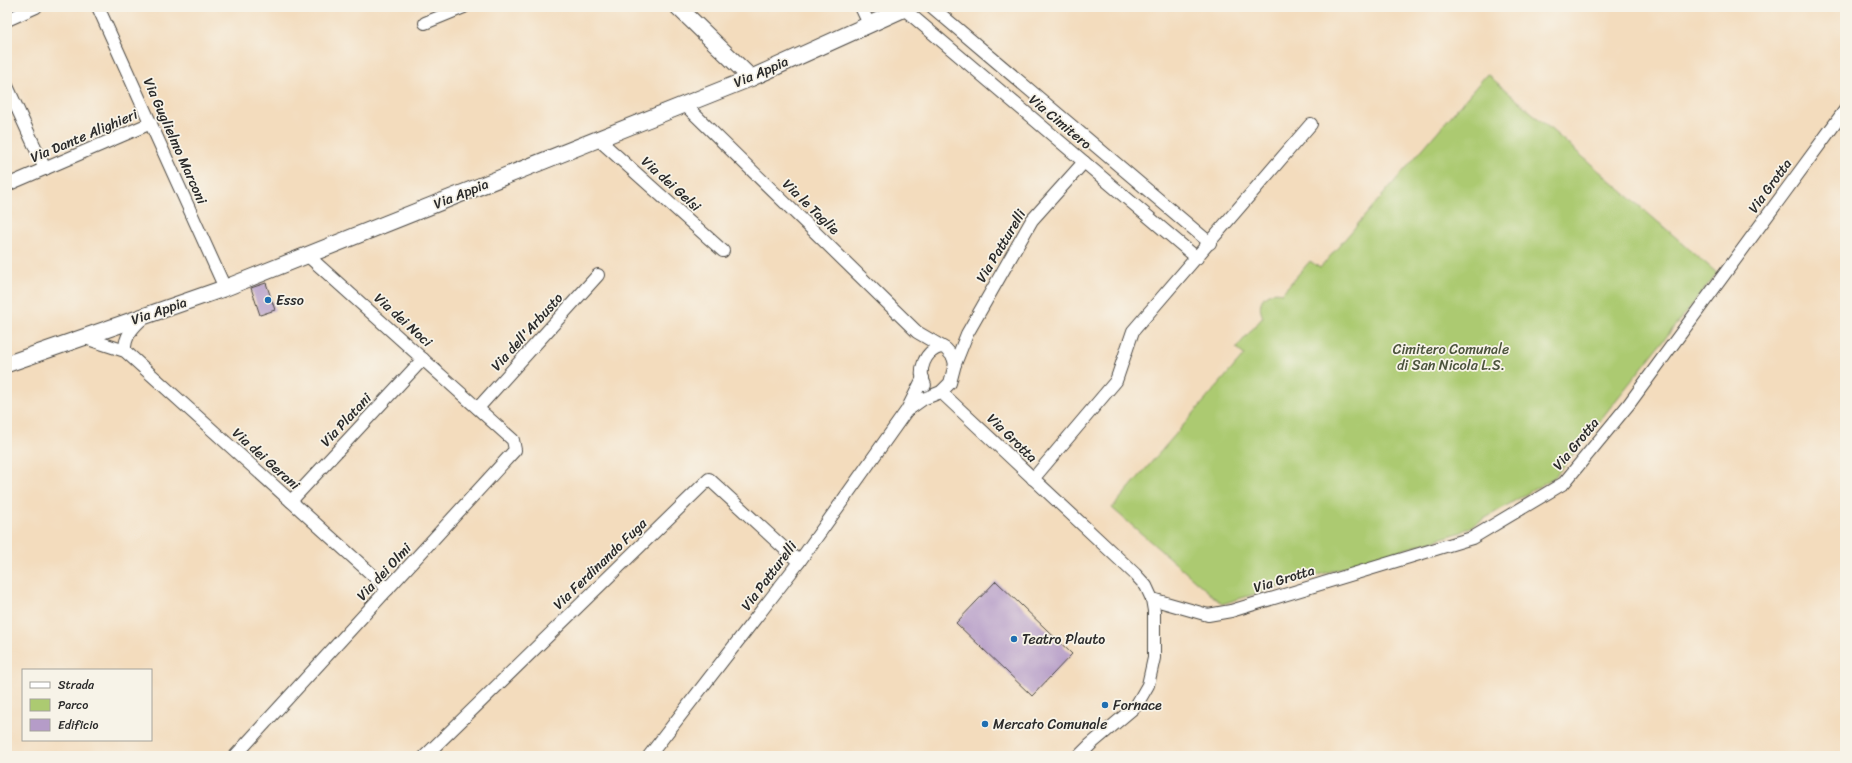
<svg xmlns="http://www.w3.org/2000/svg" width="1852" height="763" viewBox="0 0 1852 763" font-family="Sriracha,sans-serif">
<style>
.green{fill:#acca71;stroke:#6c7a4e}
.building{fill:#b59cc8}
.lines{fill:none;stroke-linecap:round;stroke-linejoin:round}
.street-casing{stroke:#494641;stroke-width:14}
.secondary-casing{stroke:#494641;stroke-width:18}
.street{stroke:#fff;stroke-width:12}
.secondary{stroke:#fff;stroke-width:16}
.poi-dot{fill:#1f6fb2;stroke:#f7f3e8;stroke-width:1.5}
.labels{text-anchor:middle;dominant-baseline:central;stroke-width:3.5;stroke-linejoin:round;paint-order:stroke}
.street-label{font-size:14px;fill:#2b2b2b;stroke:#f7f3e8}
.poi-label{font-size:14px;fill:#2b2b2b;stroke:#f7f3e8;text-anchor:start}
.park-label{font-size:14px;fill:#4b533c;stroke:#f7f3e8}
</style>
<rect width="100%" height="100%" fill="#f7f3e8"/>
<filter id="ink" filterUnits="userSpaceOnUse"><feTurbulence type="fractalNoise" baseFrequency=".025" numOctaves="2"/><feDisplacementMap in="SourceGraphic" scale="8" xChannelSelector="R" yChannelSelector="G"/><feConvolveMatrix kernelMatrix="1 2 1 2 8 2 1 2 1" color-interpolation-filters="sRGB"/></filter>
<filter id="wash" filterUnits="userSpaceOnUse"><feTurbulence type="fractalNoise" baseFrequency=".012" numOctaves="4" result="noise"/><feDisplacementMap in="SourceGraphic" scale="16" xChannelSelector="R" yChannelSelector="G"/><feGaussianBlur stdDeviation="0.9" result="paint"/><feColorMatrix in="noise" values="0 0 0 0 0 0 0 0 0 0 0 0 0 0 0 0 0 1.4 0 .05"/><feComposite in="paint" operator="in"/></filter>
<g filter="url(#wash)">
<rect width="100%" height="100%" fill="#f3dcbd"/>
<path class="green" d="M1487 74 1717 273 1555 477 1462 532 1222 604 1112 508 1244 355 1236 348 1263 317C1255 302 1266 289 1282 293L1310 261 1320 268Z"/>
<g id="blocks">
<g class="building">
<path d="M266 283 275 310 260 315 251 288Z"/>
<path d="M996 581 1072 654 1032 696 956 623Z"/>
</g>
</g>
</g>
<g filter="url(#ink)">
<use href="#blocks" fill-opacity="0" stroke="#494641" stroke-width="1"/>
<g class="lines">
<defs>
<g id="street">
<path d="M98 7 225 288"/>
<path d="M861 7 869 24"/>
<path d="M932 7 1210 243"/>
<path d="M904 9 1197 258"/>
<path d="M7 20 36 7"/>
<path d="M425 23 464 7"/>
<path d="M7 86 45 169"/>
<path d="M684 104 917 332 946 349 953 357 955 364"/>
<path d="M598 139 723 251"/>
<path d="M7 185 151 123"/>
<path d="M82 337 125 351 388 589"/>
<path d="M125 351C124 336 134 326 144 317"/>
<path d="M925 385C917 370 925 351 941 347"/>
<path d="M941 392 1135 574 1146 586 1152 599 1154 611V658L1148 685 1136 706 1091 744 1079 756"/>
<path d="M478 408 598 275"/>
<path d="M909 409 923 399 941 392 950 383 955 364 967 334 1032 220 1084 162"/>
<path d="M1033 479 1116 381 1133 331 1311 124"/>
<path d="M291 501 423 359"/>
<path d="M1152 599 1208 615 1231 611 1472 538 1564 483 1629 404 1845 110"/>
<path d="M235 756 515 450 513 440 307 255"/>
<path d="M425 756 709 479 799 562"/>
<path d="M649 756 799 562 907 410 923 378"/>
</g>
<g id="secondary">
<path d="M678 7 751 78"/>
<path d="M7 364 225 288 751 78 908 7"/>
</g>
</defs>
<use href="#street" class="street-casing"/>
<use href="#secondary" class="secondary-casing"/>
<use href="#street" class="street"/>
<use href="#secondary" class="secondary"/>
</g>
</g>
<g class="poi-dot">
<circle cx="268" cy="300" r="4"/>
<circle cx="1014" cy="639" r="4"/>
<circle cx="1105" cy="705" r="4"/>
<circle cx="985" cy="724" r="4"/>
</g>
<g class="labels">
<g class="street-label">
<text transform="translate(761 72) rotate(-23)">Via Appia</text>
<text transform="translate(1060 122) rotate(40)">Via Cimitero</text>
<text transform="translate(84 136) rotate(-23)">Via Dante Alighieri</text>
<text transform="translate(175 141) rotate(66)">Via Guglielmo Marconi</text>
<text transform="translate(671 184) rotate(42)">Via dei Gelsi</text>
<text transform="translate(1770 186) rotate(-54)">Via Grotta</text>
<text transform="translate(461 194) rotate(-22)">Via Appia</text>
<text transform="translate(811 207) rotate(44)">Via le Taglie</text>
<text transform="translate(1001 246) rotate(-59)">Via Patturelli</text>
<text transform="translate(159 311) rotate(-19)">Via Appia</text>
<text transform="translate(403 320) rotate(42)">Via dei Noci</text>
<text transform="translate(527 332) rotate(-48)">Via dell'Arbusto</text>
<text transform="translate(346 420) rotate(-47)">Via Platani</text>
<text transform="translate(1012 438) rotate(44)">Via Grotta</text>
<text transform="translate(1576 444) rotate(-50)">Via Grotta</text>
<text transform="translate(266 459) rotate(42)">Via dei Gerani</text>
<text transform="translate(600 564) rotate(-44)">Via Ferdinando Fuga</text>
<text transform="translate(384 572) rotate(-47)">Via dei Olmi</text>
<text transform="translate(769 576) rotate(-53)">Via Patturelli</text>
<text transform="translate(1284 579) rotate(-17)">Via Grotta</text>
</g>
<g class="poi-label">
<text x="276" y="300">Esso</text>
<text x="1022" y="639">Teatro Plauto</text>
<text x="1113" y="705">Fornace</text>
<text x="993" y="724">Mercato Comunale</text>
</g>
<g class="park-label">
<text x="1451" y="349">Cimitero Comunale<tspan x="1451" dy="16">di San Nicola L.S.</tspan></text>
</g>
</g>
<rect width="1852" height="763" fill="none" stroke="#f7f3e8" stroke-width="24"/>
<rect x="22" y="669" width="130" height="72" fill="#f7f3e8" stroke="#a5a39c"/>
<rect x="30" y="682" width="20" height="6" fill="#ffffff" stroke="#a5a39c"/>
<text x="58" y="689" font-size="12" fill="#2b2b2b">Strada</text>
<rect x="30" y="699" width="20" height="12" fill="#acca71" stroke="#a5a39c"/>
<text x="58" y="709" font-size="12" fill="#2b2b2b">Parco</text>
<rect x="30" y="719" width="20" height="12" fill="#b59cc8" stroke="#a5a39c"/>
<text x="58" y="729" font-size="12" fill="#2b2b2b">Edificio</text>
</svg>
